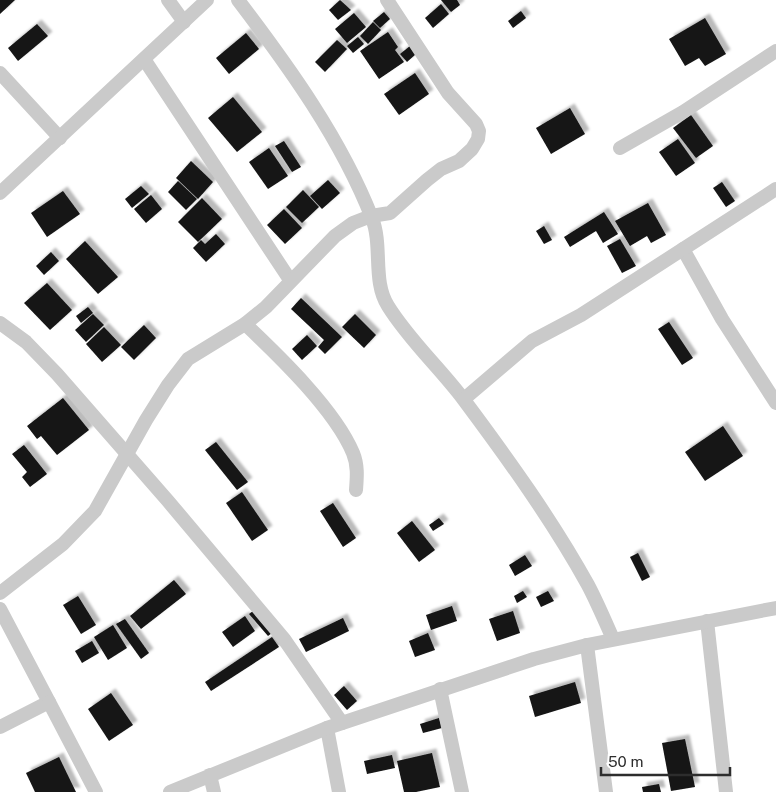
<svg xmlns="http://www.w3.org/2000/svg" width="776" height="792" viewBox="0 0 776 792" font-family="'Public Sans',sans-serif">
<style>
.building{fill:#141414;filter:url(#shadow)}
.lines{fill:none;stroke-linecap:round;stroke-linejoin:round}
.minor{stroke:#cacaca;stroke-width:14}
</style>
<defs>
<filter id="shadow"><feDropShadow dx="4.5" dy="-4.5" stdDeviation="1" flood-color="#0004"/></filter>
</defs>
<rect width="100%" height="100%" fill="#fff"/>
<g class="building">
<path d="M0 0H15L0 14Z"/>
<path d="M340 0 351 10 338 20 329 10Z"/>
<path d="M441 0H457L460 5 451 12Z"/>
<path d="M441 4 449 14 433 28 425 18Z"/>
<path d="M521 11 526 18 513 28 508 21Z"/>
<path d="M384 12 390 19 380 28 373 21Z"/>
<path d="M354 13 366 27 347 43 335 29Z"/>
<path d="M705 18 726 54 705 66 699 58 685 66 669 39Z"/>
<path d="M373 22 381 30 368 44 360 36Z"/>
<path d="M37 24 48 36 18 61 8 48Z"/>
<path d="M388 32 398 47 395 50 404 62 379 79 360 51Z"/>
<path d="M246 33 259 49 229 74 216 58Z"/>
<path d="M358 37 364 44 353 53 347 46Z"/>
<path d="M337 40 347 49 325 72 315 62Z"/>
<path d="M410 46 416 54 407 62 400 54Z"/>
<path d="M415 73 429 94 399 115 384 94Z"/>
<path d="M233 97 262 132 237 152 208 118Z"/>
<path d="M570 108 585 134 551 154 536 128Z"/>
<path d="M691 115 713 146 696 158 673 128Z"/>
<path d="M678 139 695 163 676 176 659 152Z"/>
<path d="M284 141 301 167 292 172 275 146Z"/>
<path d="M269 148 288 176 268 189 249 162Z"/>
<path d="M191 161 213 182 198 199 176 178Z"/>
<path d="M328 180 340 193 322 209 310 196Z"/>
<path d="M178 181 197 199 186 210 168 192Z"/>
<path d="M722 182 735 201 726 207 713 188Z"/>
<path d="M141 186 149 194 132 208 125 199Z"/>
<path d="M303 190 319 207 302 223 286 207Z"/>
<path d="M63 191 80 214 47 237 31 213Z"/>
<path d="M151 195 162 209 146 223 134 209Z"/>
<path d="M202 198 222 219 198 242 178 222Z"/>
<path d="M648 203 666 235 651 243 647 236 630 246 615 221Z"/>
<path d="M284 209 302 228 285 244 267 225Z"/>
<path d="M604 212 618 234 603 243 596 231 570 247 564 237Z"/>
<path d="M544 226 552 240 544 244 536 231Z"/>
<path d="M216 234 225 244 206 262 193 248 201 240 205 244Z"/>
<path d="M620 239 636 266 622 273 607 246Z"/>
<path d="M85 241 118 277 98 294 66 259Z"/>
<path d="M51 252 59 261 44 275 36 266Z"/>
<path d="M47 283 72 310 50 330 24 303Z"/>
<path d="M301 298 342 337 325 354 318 347 324 340 291 309Z"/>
<path d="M88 307 93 313 81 323 76 316Z"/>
<path d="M93 314 104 325 86 342 75 330Z"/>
<path d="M355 314 376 335 364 348 342 327Z"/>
<path d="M669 322 693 358 682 365 658 329Z"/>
<path d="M144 325 156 338 134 360 121 347Z"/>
<path d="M104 327 121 345 102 362 86 344Z"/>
<path d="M307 335 317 346 302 360 292 349Z"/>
<path d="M63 398 89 430 57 455 41 436 37 439 27 426Z"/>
<path d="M723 426 743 456 705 481 685 452Z"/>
<path d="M216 442 248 482 237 490 205 450Z"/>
<path d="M24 445 47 474 30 487 22 477 27 472 12 454Z"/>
<path d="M242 492 268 530 252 541 226 503Z"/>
<path d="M333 503 356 538 343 547 320 511Z"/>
<path d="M439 518 444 524 433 531 429 525Z"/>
<path d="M412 521 435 550 419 562 397 533Z"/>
<path d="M638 553 650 577 642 581 630 557Z"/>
<path d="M525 555 532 566 515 576 509 565Z"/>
<path d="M174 580 186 594 141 629 130 616Z"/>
<path d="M523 591 527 597 517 603 514 596Z"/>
<path d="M548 591 554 601 541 607 536 597Z"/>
<path d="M78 596 96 625 81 634 63 605Z"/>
<path d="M452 606 457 621 431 630 426 615Z"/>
<path d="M253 611 272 633 268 636 249 614Z"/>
<path d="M513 611 520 633 497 641 489 619Z"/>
<path d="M245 616 255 631 233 647 222 632Z"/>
<path d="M343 618 349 631 306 652 299 639Z"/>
<path d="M125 619 149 653 141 659 116 624Z"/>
<path d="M113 625 127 648 108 660 94 637Z"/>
<path d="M428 633 435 650 415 657 409 641Z"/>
<path d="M272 637 279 647 211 691 205 682Z"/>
<path d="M92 641 99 653 82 663 75 651Z"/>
<path d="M575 682 581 703 535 717 529 696Z"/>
<path d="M344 686 357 701 347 710 334 695Z"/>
<path d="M111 693 133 725 109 741 88 709Z"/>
<path d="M439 718 442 728 423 733 420 724Z"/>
<path d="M685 739 695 787 671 791 662 743Z"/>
<path d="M432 753 440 787 416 792H404L397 761Z"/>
<path d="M392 755 395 768 367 774 364 761Z"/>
<path d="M59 757 76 792H35L26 773Z"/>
<path d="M659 784 661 792H643L642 787Z"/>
</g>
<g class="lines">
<g class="minor">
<path d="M168 0 184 22"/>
<path d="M238 0C289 67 341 139 372 218 383 246 372 281 388 306 409 340 440 368 464 400 508 459 552 520 588 585 597 602 605 621 613 639"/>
<path d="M144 59 290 280"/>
<path d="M0 73 60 138"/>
<path d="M620 148 683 112 776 51"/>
<path d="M0 193 207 0"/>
<path d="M683 249 722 319 776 403"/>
<path d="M0 323 26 342 57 374 168 501 284 639 342 723"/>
<path d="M245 324C279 356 335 410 353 453 358 465 357 477 356 490"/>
<path d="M464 399 532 341 581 315 776 189"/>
<path d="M0 593 63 544 95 511 146 420 168 385 188 359 245 324 266 307 335 236 353 223 371 216 390 213 427 180 441 169 459 161 472 149 478 139 479 131 476 124 448 93 387 0"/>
<path d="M0 609 49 702 0 727"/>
<path d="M707 621 726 792"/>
<path d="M587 645 606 792"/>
<path d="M440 689 462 792"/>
<path d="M49 702 96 792"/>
<path d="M327 728 339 792"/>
<path d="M210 775 214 792"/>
<path d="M170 792 327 728 534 659 587 645 776 608"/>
</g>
</g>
<path d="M601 767v8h129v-8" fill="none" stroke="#2d2d2d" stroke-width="2.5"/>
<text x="608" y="767" font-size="15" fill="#2d2d2d" stroke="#ffffff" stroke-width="4" paint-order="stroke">50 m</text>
</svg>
